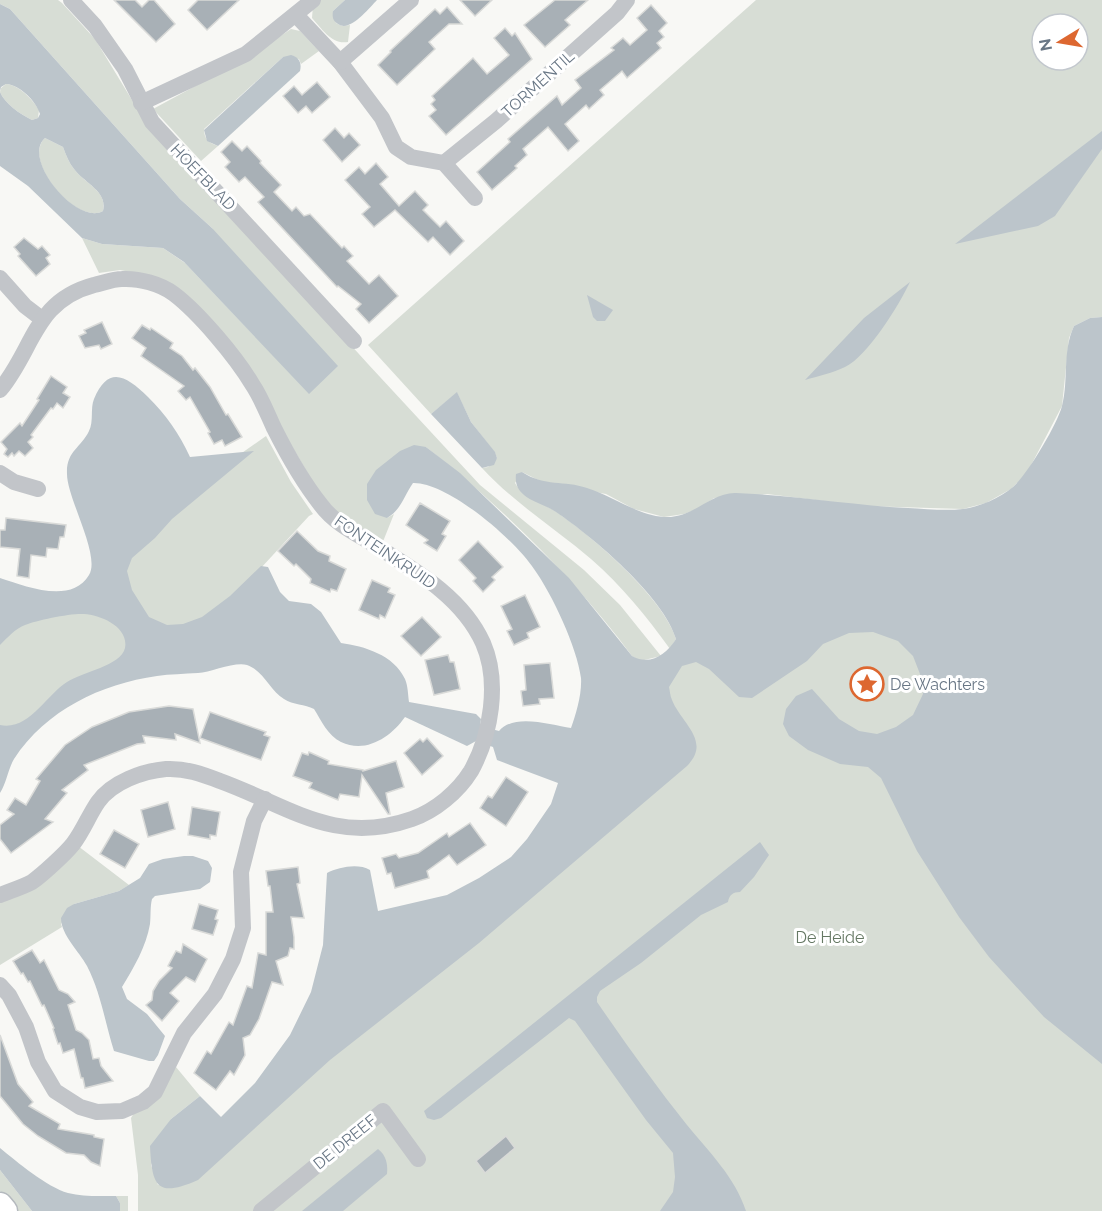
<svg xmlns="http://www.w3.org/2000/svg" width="1102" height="1211" viewBox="0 0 1102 1211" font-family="Raleway,sans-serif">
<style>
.green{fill:#d7ddd5;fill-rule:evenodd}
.water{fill:#bcc5cb;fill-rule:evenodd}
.building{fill:#a8b0b6;stroke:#d9dad8;stroke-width:1.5}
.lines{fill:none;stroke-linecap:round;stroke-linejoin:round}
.secondary-casing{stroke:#b4b9be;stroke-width:27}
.minor{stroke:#c2c5c9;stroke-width:16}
.secondary{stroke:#fff;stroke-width:24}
.labels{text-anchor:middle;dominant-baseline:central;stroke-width:6;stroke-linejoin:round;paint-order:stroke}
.street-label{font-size:16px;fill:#687685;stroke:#fff}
.poi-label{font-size:16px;fill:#687685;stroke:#fff;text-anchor:start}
.park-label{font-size:16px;fill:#657863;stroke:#fff}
</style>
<rect width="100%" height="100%" fill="#f8f8f5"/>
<g class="green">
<path d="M0 0H58L62 3 95 39 138 110 368 364 480 485 584 570 620 605 661 656 640 661 632 656C575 579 502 507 426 447L387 518 394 514 382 544 348 525 317 489 241 360 150 276 120 270 99 273 82 238 102 244 163 248 185 263 309 393 212 228 180 199 10 9 0 4Z"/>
<path d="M318 0H345L333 11 336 23 342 26 350 25 348 42C332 45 322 29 312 18L313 5Z"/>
<path d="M756 0H1102V317L1090 318 1074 326 1069 338 1062 406 1027 473 1011 489 986 503 963 509 864 506 767 494 714 498 700 508 684 514 664 517 634 509 606 494 542 482 522 472 515 483C526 500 538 500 555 511 591 535 664 598 676 639L670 649C647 617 621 585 591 559 556 529 514 503 482 468L488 467 497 458 495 453 471 422 457 393 431 414 368 345ZM1042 24H1078V60H1042Z"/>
<path d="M291 29 300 31 319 51 301 64 299 59 283 57 204 129C204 139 209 143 218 146L201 161 153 109 247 58Z"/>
<path d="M6 84C19 85 32 99 39 110L38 118 32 120C20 114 5 104 0 92L1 88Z"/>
<path d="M45 138 63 147C66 155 69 163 74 169 84 183 108 191 103 211 77 226 21 160 45 138Z"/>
<path d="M266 436 291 482 313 514 309 516 236 595 192 648 69 692 16 741 0 776V632L106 588 122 537Z"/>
<path d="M786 595 1102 660V1211H138V1175L131 1118 134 1113 155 1101 176 1067 200 1096 171 1119 151 1165 158 1185 597 796 646 678Z"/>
<path d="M78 846 129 885 119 891 74 904 61 924 62 927 0 965V900Z"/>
<path d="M0 1170 32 1211H17L0 1191Z"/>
<path d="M116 1196H128V1211H120V1203Z"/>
</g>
<g class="water">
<path d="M345 0H377C369 8 350 33 338 24 333 21 332 17 333 11Z"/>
<path d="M0 4 10 9 180 199 212 228 338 366 309 394 184 262 163 248 102 244 82 238 28 186 0 166V92C5 104 20 114 32 120L38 118 40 114C36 101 20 85 6 84L1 87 0 91ZM45 138 63 147C66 155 69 163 74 169 84 183 108 191 103 211 77 226 21 159 45 138Z"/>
<path d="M291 55C299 57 302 63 300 71L218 146 207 141 204 130 283 57Z"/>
<path d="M1102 131V149L1055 216 1038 226 955 244Z"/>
<path d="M910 282C899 305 868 356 845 367 833 373 818 376 805 380L864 318Z"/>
<path d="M587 295 613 310 605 321H597L593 317Z"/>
<path d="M1102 317V1064L1044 1017 989 957 959 917 917 851 881 778 868 767 840 764 808 750 789 736 783 724 786 709 796 696 812 689 839 719 859 731 877 734 896 727 913 715 923 694 920 674 913 656 898 641 873 632 849 633 823 644 807 661 752 698 739 697 709 669 696 662 682 666 669 687C670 691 670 696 672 700 681 723 712 741 687 766L479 943 330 1060 198 1180C157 1198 152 1187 150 1146L171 1119 200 1096 221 1117 255 1083 290 1035 311 992 323 945 327 873C339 867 358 863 370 870L378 911 447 895 479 878 511 857 527 839 551 804 558 783 497 760 493 747 476 741 467 746 405 717C391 737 366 754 341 742 328 736 321 720 314 709 305 704 293 705 284 699 270 691 264 671 247 665 236 661 211 672 198 673 184 674 170 674 157 676 101 684 46 710 14 759 8 769 7 782 0 793V725C29 731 46 695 67 682 82 672 121 666 125 648 129 627 101 615 84 614 71 613 37 620 25 625 16 628 7 638 0 645V578C25 586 71 605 89 575 101 556 67 498 67 474 66 451 81 448 89 431 94 421 90 409 94 399 108 365 126 375 148 397 166 415 179 433 190 457L254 451 172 519 155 538 132 558 127 571 132 590 149 617 167 625 183 624 202 617 230 596 261 566 268 567 280 592 289 601 311 604 321 612 341 643C364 646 394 655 405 679 408 686 408 695 409 702L476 714 481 719 480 726 499 731C514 713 551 725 571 728 576 714 582 694 581 678 577 647 552 594 534 569 515 540 448 482 413 483 404 496 401 510 387 518L375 514 367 500V484L376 470 400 451 414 445 426 447 460 473 569 578 632 656C650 666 666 655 676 639 664 597 593 537 556 512 546 505 532 502 524 495 517 489 515 483 516 474L522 472C545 487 564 480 587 488 613 496 637 515 664 517 693 519 711 492 736 493 794 495 851 505 908 508 926 509 946 511 963 509 979 507 1000 498 1013 487 1027 475 1057 425 1062 406 1069 379 1062 352 1074 326L1090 318Z"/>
<path d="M457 392 471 422 495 452 497 458 494 465 482 468 431 414Z"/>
<path d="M760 842 769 855 754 877 740 892C733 892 729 895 728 902L701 915 641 963 600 991 597 997V1002C626 1044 655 1085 687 1125 709 1152 735 1177 746 1211H660L673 1192 675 1177 673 1153 646 1120 575 1021 569 1018 441 1118 434 1120 427 1118 424 1111Z"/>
<path d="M184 856H193L208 861 212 868 210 882 200 889 155 896 152 899C150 907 151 915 150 924 146 947 134 967 122 987L127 999 147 1014 165 1036 158 1055 154 1061H149L114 1051C105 1023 101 993 87 966 79 951 61 935 61 918L67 908 74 904 119 891 140 878 149 864 163 859Z"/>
<path d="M0 1148C17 1162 47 1187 68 1193 83 1197 100 1196 116 1196L120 1203V1211H32L0 1170Z"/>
<path d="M378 1149C386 1155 388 1164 387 1174L343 1211H302Z"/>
</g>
<g class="building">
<path d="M114 0H135L142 7 149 0H154L175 24 156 42Z"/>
<path d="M198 0H239L207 30 188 10Z"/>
<path d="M460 0H492L475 16Z"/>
<path d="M555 0H588L565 20 570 25 545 47 524 25Z"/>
<path d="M651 5 667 23 659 31 664 37 657 43 661 48 627 78 622 71 600 90 604 95 589 109 586 105 565 124 579 141 568 151 548 127 523 149 527 155 515 166 517 168 492 190 477 172 510 142 508 139 557 96 562 105 581 88 575 80 614 50 611 48 623 38 630 45 647 30 637 18Z"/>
<path d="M447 7 462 24H449L429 42 435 49 397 85 378 65 391 52 390 51 435 9 440 14Z"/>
<path d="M505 28 512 36 515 33 532 59 446 135 429 116 436 110 431 104 435 100 432 96 473 58 487 74 509 55 494 38Z"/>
<path d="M317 82 330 97 312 113 306 106 298 113 283 96 294 86 302 95Z"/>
<path d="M335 128 344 138 349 133 360 145 342 162 323 140Z"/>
<path d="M232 141 242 151 247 146 261 161 260 163 281 185 274 192 292 211 296 207 304 216 310 214 342 248 344 246 353 256 347 261 369 284 379 275 398 296 369 323 356 309 361 304 338 286 337 287 258 202 264 197 245 177 239 182 225 167 230 162 221 152Z"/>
<path d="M376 163 388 177 380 184 399 206 415 191 428 205 423 210 440 227 446 221 464 241 450 255 433 237 428 242 395 210 374 227 362 214 370 207 345 180 359 167 365 174Z"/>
<path d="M24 238 38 249 42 246 50 255 46 258 50 264 36 276 18 256 20 254 14 247Z"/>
<path d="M102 322 112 344 101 349 99 345 85 348 79 336 86 333 84 330Z"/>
<path d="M142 325 150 330 151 328 173 343 170 348 182 356 193 370 195 368 210 387 226 415 228 414 242 437 225 446 222 440 214 444 208 433 210 432 190 397 186 400 178 391 184 386 141 356 146 348 132 338Z"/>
<path d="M51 376 67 387 63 393 70 397 63 408 57 403 53 409 51 408 31 435 33 437 28 442 33 448 25 456 19 451 14 456 12 453 8 457 4 454 7 449 1 442 20 423 22 426 39 400 37 399Z"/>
<path d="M420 503 450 521 442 534 446 536 437 551 424 543 428 540 406 525Z"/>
<path d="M6 518 66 525 64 537H60L58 549 47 548 46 557 31 555 29 578 17 576 20 549 0 547V530H5Z"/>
<path d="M297 531 318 551 330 556 329 561 346 569 337 591 331 589 330 592 310 583 311 579 296 564 294 566 278 551Z"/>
<path d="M478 541 503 567 492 577 495 580 483 592 473 581 476 578 459 560Z"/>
<path d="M372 580 390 588 388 592 395 595 385 618 380 615 379 619 359 610Z"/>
<path d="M525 595 540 627 527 633 529 638 514 645 507 631 512 629 501 606Z"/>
<path d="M422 617 441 637 421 656 401 636Z"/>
<path d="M448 655 450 662H454L460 689 434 695 425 660Z"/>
<path d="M550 663 554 698 539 699 540 704 523 706 521 691 526 690 524 665Z"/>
<path d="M169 706 193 709 200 743 175 734 176 740 143 736 145 743 137 744 84 765 88 770 62 790 67 793 45 819 53 822 11 853 0 839V825L14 814 7 810 15 798 26 805 40 781 36 779 65 745 92 727 129 712Z"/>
<path d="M210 712 266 732 264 735 270 737 261 760 200 738Z"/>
<path d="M427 738 443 756 422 775 404 753 420 739 423 742Z"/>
<path d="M309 752 329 761 328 764 363 770V771L396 761 404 787 386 793 390 814H388L362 775 359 797 340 794 338 800 309 788 312 783 293 776 302 753 308 755Z"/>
<path d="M506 777 528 792 506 826 480 808 488 796 492 798Z"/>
<path d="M168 802 175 829 148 837 141 810Z"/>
<path d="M192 807 220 812 216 836 210 835V839L188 835Z"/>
<path d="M470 823 486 845 457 865 449 855 427 871 429 878 395 888 391 873 387 874 382 858 396 854 399 858 418 853 447 833 449 837Z"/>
<path d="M114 830 139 844 125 868 100 854Z"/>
<path d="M298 867 300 883 297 884 304 918 291 917 294 937V949L290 948 288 956 276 961 283 985 272 982 259 1019 250 1035 243 1038 245 1055 234 1075 230 1071 216 1090 194 1073 207 1051 211 1054 229 1022 233 1025 247 986 252 988 258 953 266 955V912H273L270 886H268L266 871Z"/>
<path d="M199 904 218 910 215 919 218 920 213 935 192 929Z"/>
<path d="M183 944 207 959 195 982 186 977 170 993 179 1001 162 1021 146 1005 152 1000 153 991 159 981 172 968 168 966 176 951 181 953Z"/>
<path d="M32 950 40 963 44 960 59 990 68 994 75 1002 68 1005 76 1030 82 1033 89 1040 93 1059 99 1058 101 1066 113 1081 85 1088 83 1078H81L74 1049 63 1053 60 1043 58 1044 53 1029 54 1028 44 1005 42 1006 30 981 28 982 23 973 21 974 13 961Z"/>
<path d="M0 1035 18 1084 33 1102 29 1106 60 1124 58 1129 94 1135V1137L104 1139 100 1166 91 1162 84 1155 66 1153 38 1136 23 1124 0 1096Z"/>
<path d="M506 1136 515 1148 485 1173 476 1161Z"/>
</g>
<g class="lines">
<defs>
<path id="secondary" d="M0 1205 5 1211"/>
</defs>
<use href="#secondary" class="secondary-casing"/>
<g class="minor">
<path d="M71 0 95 26 125 69 152 122 354 341"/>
<path d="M296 15 340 62 382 118 396 147 411 157 444 163 475 198"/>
<path d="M340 62 411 0"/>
<path d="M141 103 246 54 313 0"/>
<path d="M444 163 496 121 617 13 627 0"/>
<path d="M0 278 25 306 42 319"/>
<path d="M0 390C34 349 34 301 94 285 103 283 113 279 122 279 139 278 161 284 174 294 199 313 236 357 252 384 261 397 267 413 274 428 287 454 302 481 321 505 332 520 349 530 365 539 409 567 461 594 483 643 500 682 491 735 471 771 458 792 435 811 412 819 335 846 289 806 220 781 202 774 185 768 166 769 143 771 112 782 98 802 89 815 83 831 73 844 66 853 42 875 32 882 23 887 10 891 0 895"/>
<path d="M0 473 14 482 38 489"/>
<path d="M0 985 9 995 26 1027 38 1062 55 1091 80 1107 97 1112 122 1111 143 1102 155 1092 184 1033 215 994 233 959 243 928 241 872 254 821 265 799"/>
<path d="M261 1211 383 1111 418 1159"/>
</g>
<use href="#secondary" class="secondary"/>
</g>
<defs>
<symbol id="sight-ring" viewBox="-11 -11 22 22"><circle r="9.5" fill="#fff" stroke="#dd6730" stroke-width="1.5"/><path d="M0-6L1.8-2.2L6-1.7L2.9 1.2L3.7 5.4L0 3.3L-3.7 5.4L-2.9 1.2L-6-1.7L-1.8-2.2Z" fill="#dd6730"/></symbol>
</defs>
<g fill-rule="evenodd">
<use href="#sight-ring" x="848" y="665" width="38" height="38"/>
</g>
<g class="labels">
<g class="street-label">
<text transform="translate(538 84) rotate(-42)">TORMENTIL</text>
<text transform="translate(203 177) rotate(46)">HOEFBLAD</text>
<text transform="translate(385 552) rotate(34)">FONTEINKRUID</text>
<text transform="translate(345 1142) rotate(-39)">DE DREEF</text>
</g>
<g class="poi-label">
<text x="890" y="684">De Wachters</text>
</g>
<g class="park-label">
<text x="830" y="937">De Heide</text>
</g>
</g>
<g transform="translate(1060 42) rotate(259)"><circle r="28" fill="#ffffff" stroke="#c3c8ce" stroke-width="1.5"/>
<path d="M0-4.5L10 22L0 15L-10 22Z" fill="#dd6730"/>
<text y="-9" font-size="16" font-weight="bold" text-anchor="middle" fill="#687685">N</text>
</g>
</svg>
